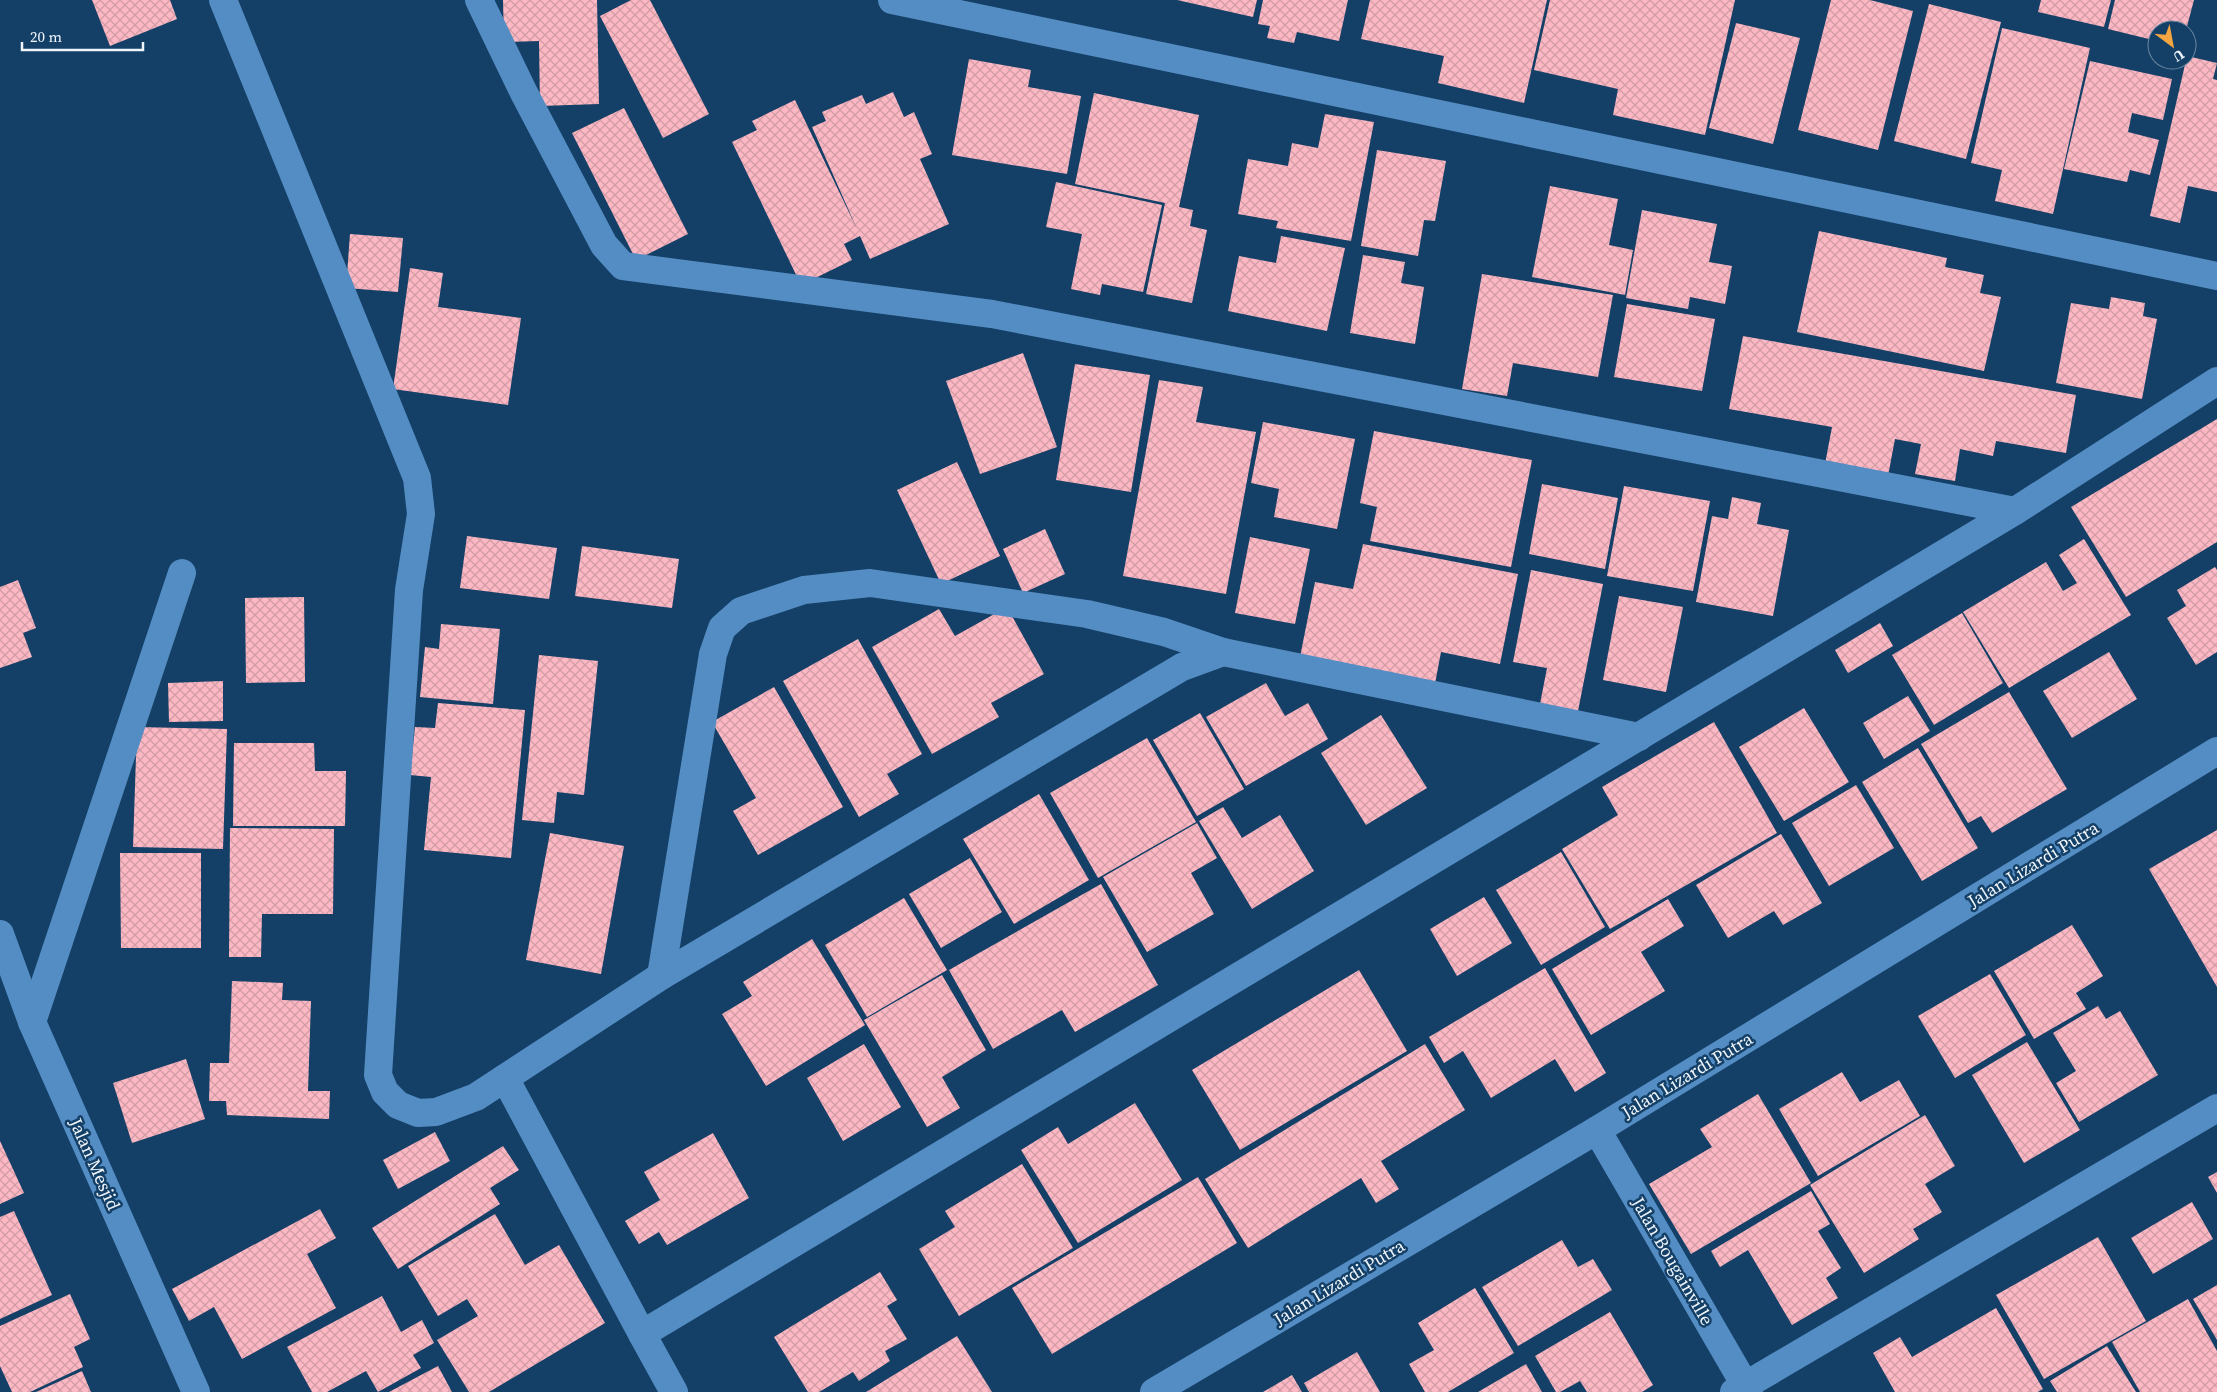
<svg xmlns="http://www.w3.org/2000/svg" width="2217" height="1392" viewBox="0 0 2217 1392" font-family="'Source Serif 4',serif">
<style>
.building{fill:url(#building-cross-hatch)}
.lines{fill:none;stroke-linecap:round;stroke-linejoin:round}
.minor{stroke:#548dc4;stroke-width:28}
.labels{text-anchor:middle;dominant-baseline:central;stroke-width:5;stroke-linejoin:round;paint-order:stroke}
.street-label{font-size:18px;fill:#eff5fb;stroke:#144067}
</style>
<defs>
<pattern id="building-cross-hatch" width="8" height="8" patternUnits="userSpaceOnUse" patternTransform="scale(1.25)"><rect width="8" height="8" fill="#feb8c3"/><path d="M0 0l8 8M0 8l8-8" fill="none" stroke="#d09ca5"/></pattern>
</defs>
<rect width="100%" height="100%" fill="#144067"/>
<g class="building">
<path d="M92 0H170L177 19 110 46Z"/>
<path d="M503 0H597L599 104 540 106 539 41 504 42Z"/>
<path d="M631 0H650L709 114 663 138 600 16Z"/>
<path d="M1177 0H1257L1253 17Z"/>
<path d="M1263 0H1348L1339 41 1297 32 1294 43 1267 38 1270 26 1258 24Z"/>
<path d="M1370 0H1547L1524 103 1438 83 1444 56 1361 39Z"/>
<path d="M1550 0H1735L1705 135 1613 115 1618 89 1534 70Z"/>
<path d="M1831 0H1870L1913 11 1878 150 1798 130Z"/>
<path d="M2041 0H2111L2104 27 2038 12Z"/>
<path d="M2115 0H2194L2186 30H2157V41L2108 29Z"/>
<path d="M1929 4 2001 22 1966 159 1894 141Z"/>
<path d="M1736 23 1800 38 1773 144 1709 128Z"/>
<path d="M2002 28 2090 48 2053 214 1995 201 2002 170 1971 163Z"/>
<path d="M2187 56 2217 63 2213 79 2217 80V192L2188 186 2180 223 2150 216Z"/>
<path d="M969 59 1031 70 1028 87 1081 96 1067 174 952 155Z"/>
<path d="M2090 61 2172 79 2163 120 2132 113 2128 132 2159 140 2150 175 2130 170 2127 182 2064 169Z"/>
<path d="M893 92 904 117 914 112 932 154 920 159 949 224 870 259 860 236 844 244 852 260 801 285 732 142 757 130 752 121 795 100 857 229 812 127 826 121 822 112 862 95 866 104Z"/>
<path d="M1094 93 1199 115 1179 207 1193 210 1190 226 1207 230 1192 303 1146 294 1165 203 1075 184Z"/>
<path d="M624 108 688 234 636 260 572 133Z"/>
<path d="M1325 114 1374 122 1351 241 1276 228 1278 221 1238 214 1248 159 1288 166 1292 143 1318 148Z"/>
<path d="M1377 150 1446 161 1435 221 1424 220 1418 256 1361 246Z"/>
<path d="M1056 182 1162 205 1143 292 1102 284 1100 295 1071 289 1082 234 1046 227Z"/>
<path d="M1550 186 1618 199 1609 245 1633 250 1625 295 1532 277Z"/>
<path d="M1642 210 1717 224 1709 262 1732 266 1725 304 1690 297 1688 309 1626 298Z"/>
<path d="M1819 231 1947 258 1945 267 1984 275 1980 293 2001 297 1984 371 1797 332Z"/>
<path d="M350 234 403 238 398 292 346 288Z"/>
<path d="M1281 236 1345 248 1327 331 1228 311 1239 256 1276 263Z"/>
<path d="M1363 255 1405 262 1401 283 1424 287 1415 344 1350 333Z"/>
<path d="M410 268 443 273 438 307 521 318 508 405 393 389Z"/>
<path d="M1482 274 1613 295 1598 377 1513 363 1507 396 1462 389Z"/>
<path d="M2111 297 2145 303 2143 316 2157 319 2142 399 2056 383 2071 303 2109 309Z"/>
<path d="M1627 304 1715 319 1702 391 1614 377Z"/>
<path d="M1743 336 2076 395 2066 453 1996 441 1993 456 1960 449 1955 481 1915 474 1921 444 1895 439 1888 476 1825 464 1832 427 1729 409Z"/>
<path d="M1023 353 1057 447 980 474 946 381Z"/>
<path d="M1075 364 1150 375 1131 492 1056 480Z"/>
<path d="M1159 380 1203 387 1196 422 1256 432 1226 594 1123 576Z"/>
<path d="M2217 419V542L2126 597 2071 507Z"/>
<path d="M1263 422 1355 439 1337 529 1274 517 1279 489 1251 483Z"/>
<path d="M1374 431 1532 460 1511 567 1370 541 1377 507 1360 503Z"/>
<path d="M957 462 1000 556 941 584 897 490Z"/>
<path d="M1542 484 1618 498 1605 569 1529 554Z"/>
<path d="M1624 486 1710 501 1693 591 1607 576Z"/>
<path d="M1732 497 1761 503 1757 524 1789 530 1773 616 1696 602 1712 516 1728 519Z"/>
<path d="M1045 529 1065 574 1023 593 1003 549Z"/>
<path d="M467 536 557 548 549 599 460 588Z"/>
<path d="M1250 537 1310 549 1295 624 1235 613Z"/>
<path d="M2084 539 2131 615 2009 688 1963 612 2046 562 2063 591 2077 583 2059 555Z"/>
<path d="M1363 544 1518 574 1500 664 1441 652 1434 689 1299 662 1315 582 1353 589Z"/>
<path d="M582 546 679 559 672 608 575 596Z"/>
<path d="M2215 567 2217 570V652L2196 665 2167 618 2186 606 2177 590Z"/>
<path d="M1531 570 1603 584 1578 711 1540 704 1547 668 1513 662Z"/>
<path d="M18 580 36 628 23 633 32 657 0 668V587Z"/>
<path d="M1619 596 1683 607 1666 692 1603 680Z"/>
<path d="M304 597 305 682 246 683 245 598Z"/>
<path d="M1007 607 1044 674 991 703 999 717 932 754 872 647 939 609 955 636Z"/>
<path d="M1962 613 2003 683 1934 725 1892 655Z"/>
<path d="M1880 623 1893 646 1848 673 1835 650Z"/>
<path d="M441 624 500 629 493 704 420 697 425 647 439 649Z"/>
<path d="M858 639 922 754 887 774 899 794 859 817 783 681Z"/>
<path d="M2109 652 2137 699 2072 738 2043 691Z"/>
<path d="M539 655 598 661 584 795 557 792 554 823 522 820Z"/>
<path d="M223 681V721L169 722 168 683Z"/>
<path d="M1266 683 1285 716 1308 703 1328 739 1246 786 1206 717Z"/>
<path d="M774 687 843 807 758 855 733 811 756 798 712 722Z"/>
<path d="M2009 692 2067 789 1992 833 1981 816 1968 823 1921 744Z"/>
<path d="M1908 696 1930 731 1884 759 1863 723Z"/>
<path d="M438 703 525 710 511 858 424 850 431 777 410 775 415 727 435 728Z"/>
<path d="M1804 708 1849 782 1784 821 1739 747Z"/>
<path d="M1200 713 1244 789 1197 816 1153 740Z"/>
<path d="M1381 715 1427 788 1366 825 1321 753Z"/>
<path d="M1714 722 1777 833 1610 929 1562 849 1618 815 1602 787Z"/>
<path d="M137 727 227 729 223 849 133 847Z"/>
<path d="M1147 738 1196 822 1098 878 1050 793Z"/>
<path d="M234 743H314L315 771H346L345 826H233Z"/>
<path d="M1918 748 1978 848 1922 881 1862 782Z"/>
<path d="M1856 785 1894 848 1829 886 1792 823Z"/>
<path d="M1039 794 1089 880 1014 924 963 839Z"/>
<path d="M1223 807 1242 838 1280 815 1314 871 1252 909 1199 821Z"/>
<path d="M1197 823 1217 858 1191 873 1214 914 1147 952 1103 877Z"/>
<path d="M230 828 334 829 333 914H262L261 957H229Z"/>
<path d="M2217 830V987L2149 869Z"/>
<path d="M550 833 624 846 601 974 526 960Z"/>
<path d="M1781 834 1822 903 1783 925 1774 911 1728 938 1696 885Z"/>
<path d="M1561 852 1605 927 1541 965 1496 890Z"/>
<path d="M120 853H201V948H121Z"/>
<path d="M970 858 1002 912 941 948 909 894Z"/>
<path d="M1101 884 1158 985 1075 1032 1062 1010 993 1049 949 970Z"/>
<path d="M1484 897 1512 943 1457 976 1430 929Z"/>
<path d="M904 898 947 970 867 1017 825 945Z"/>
<path d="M1668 899 1684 926 1641 952 1665 991 1591 1035 1552 969Z"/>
<path d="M2072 925 2103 976 2076 993 2086 1009 2034 1039 1994 971Z"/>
<path d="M812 939 865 1025 766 1086 722 1014 752 996 743 982Z"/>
<path d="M1545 968 1606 1073 1575 1092 1555 1059 1491 1098 1463 1051 1444 1063 1429 1037Z"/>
<path d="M1359 970 1407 1051 1240 1150 1192 1070Z"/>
<path d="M1990 974 2026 1035 1955 1078 1918 1016Z"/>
<path d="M942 975 986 1050 942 1077 960 1108 927 1127 864 1020Z"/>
<path d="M232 981 283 983 282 1000 311 1001 308 1091H330L329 1119 227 1115 226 1101H209L210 1063H229Z"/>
<path d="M2098 1006 2106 1019 2120 1011 2158 1075 2079 1122 2056 1083 2076 1071 2053 1033Z"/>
<path d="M2027 1042 2080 1130 2024 1163 1972 1075Z"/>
<path d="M864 1044 901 1107 843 1141 807 1078Z"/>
<path d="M1425 1044 1465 1110 1381 1161 1399 1189 1376 1203 1361 1178 1248 1248 1205 1179Z"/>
<path d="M186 1059 205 1119 132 1143 113 1083Z"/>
<path d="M1842 1072 1860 1102 1899 1080 1920 1116 1818 1176 1779 1109Z"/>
<path d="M1758 1094 1811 1183 1691 1254 1649 1184 1712 1147 1700 1129Z"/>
<path d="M1135 1103 1182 1180 1078 1243 1021 1150 1058 1127 1068 1144Z"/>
<path d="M1925 1115 1955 1166 1925 1184 1942 1212 1913 1229 1919 1239 1864 1273 1810 1185Z"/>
<path d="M435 1132 450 1161 398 1189 383 1160Z"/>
<path d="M713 1133 749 1198 667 1245 659 1232 639 1244 625 1221 660 1200 644 1172Z"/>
<path d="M0 1141 24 1193 0 1204Z"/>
<path d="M503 1146 519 1170 490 1188 500 1204 398 1269 372 1228Z"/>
<path d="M1022 1164 1073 1248 959 1316 919 1249 955 1227 945 1211Z"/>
<path d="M2217 1172V1193L2208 1177Z"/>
<path d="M1198 1177 1237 1243 1052 1354 1012 1288Z"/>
<path d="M1811 1191 1830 1224 1818 1231 1841 1268 1826 1278 1838 1298 1792 1325 1748 1250 1720 1267 1711 1251Z"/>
<path d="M2192 1202 2213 1239 2153 1274 2131 1238Z"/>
<path d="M320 1209 336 1238 307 1254 336 1308 242 1359 214 1307 189 1321 172 1289Z"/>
<path d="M14 1211 52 1295 0 1319V1217Z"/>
<path d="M495 1214 525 1265 559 1245 605 1323 489 1392H469L437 1340 478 1316 467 1299 438 1316 408 1266Z"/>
<path d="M2098 1237 2146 1321 2044 1379 1996 1295Z"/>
<path d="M1562 1240 1578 1267 1593 1259 1612 1290 1518 1346 1482 1287Z"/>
<path d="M880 1272 897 1300 887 1306 907 1339 885 1351 890 1361 859 1381 853 1372 819 1392H808L774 1337Z"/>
<path d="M2217 1285V1340L2193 1299Z"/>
<path d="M1475 1288 1514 1353 1448 1392H1425L1409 1364 1434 1350 1418 1323Z"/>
<path d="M70 1294 90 1339 74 1347 83 1367 30 1392H12L0 1366V1326Z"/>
<path d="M382 1296 401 1332 422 1320 434 1343 413 1355 421 1368 378 1392 366 1371 327 1392H312L287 1347Z"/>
<path d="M2188 1299 2217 1351V1392H2140L2112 1342Z"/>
<path d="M1996 1308 2043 1389 2038 1392H1895L1873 1353 1900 1337 1912 1357Z"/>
<path d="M1610 1312 1653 1385 1642 1392H1587L1580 1381 1560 1392H1556L1535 1356Z"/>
<path d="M957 1336 992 1392H866L923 1357Z"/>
<path d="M2107 1346 2136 1392H2057L2050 1381Z"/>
<path d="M1357 1352 1380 1392H1309L1304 1383Z"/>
<path d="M1526 1364 1542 1392H1478Z"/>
<path d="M438 1366 452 1392H389Z"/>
<path d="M82 1371 91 1392H36Z"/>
<path d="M1292 1375 1302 1392H1263Z"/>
</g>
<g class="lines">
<g class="minor">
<path d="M223 0 417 478 421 514 409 590 378 1075 385 1092 398 1105 418 1113 436 1112 476 1097 661 976 1182 667 1223 652"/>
<path d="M479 0 524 93 604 245 623 266 992 314 2015 511"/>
<path d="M892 0 2217 276"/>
<path d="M0 934 32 1022 196 1392"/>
<path d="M661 976 713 654 722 628 741 611 804 590 870 583 1087 614 1164 632 1223 652 1639 737"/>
<path d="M32 1022 182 573"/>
<path d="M505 1078 642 1334"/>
<path d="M1597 1130 1749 1392"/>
<path d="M674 1392 642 1334 2015 511 2217 381"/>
<path d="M1154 1392 1597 1130 2217 751"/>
<path d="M1734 1392 2217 1108"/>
</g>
</g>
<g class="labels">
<g class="street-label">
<text transform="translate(2033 864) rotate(-31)">Jalan Lizardi Putra</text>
<text transform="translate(1687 1075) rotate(-31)">Jalan Lizardi Putra</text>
<text transform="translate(95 1164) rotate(66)">Jalan Mesjid</text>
<text transform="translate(1673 1261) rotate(60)">Jalan Bougainville</text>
<text transform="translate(1339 1282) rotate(-31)">Jalan Lizardi Putra</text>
</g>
</g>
<g transform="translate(2172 45) rotate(148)"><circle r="24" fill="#144067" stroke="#6c88a2"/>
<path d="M0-4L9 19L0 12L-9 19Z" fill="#f3a542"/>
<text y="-8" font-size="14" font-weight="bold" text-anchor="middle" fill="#eff5fb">U</text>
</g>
<path d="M22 42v8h121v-8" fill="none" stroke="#eff5fb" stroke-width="2.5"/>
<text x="30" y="42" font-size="15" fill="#eff5fb" stroke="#144067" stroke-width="4" paint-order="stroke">20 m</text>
</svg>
